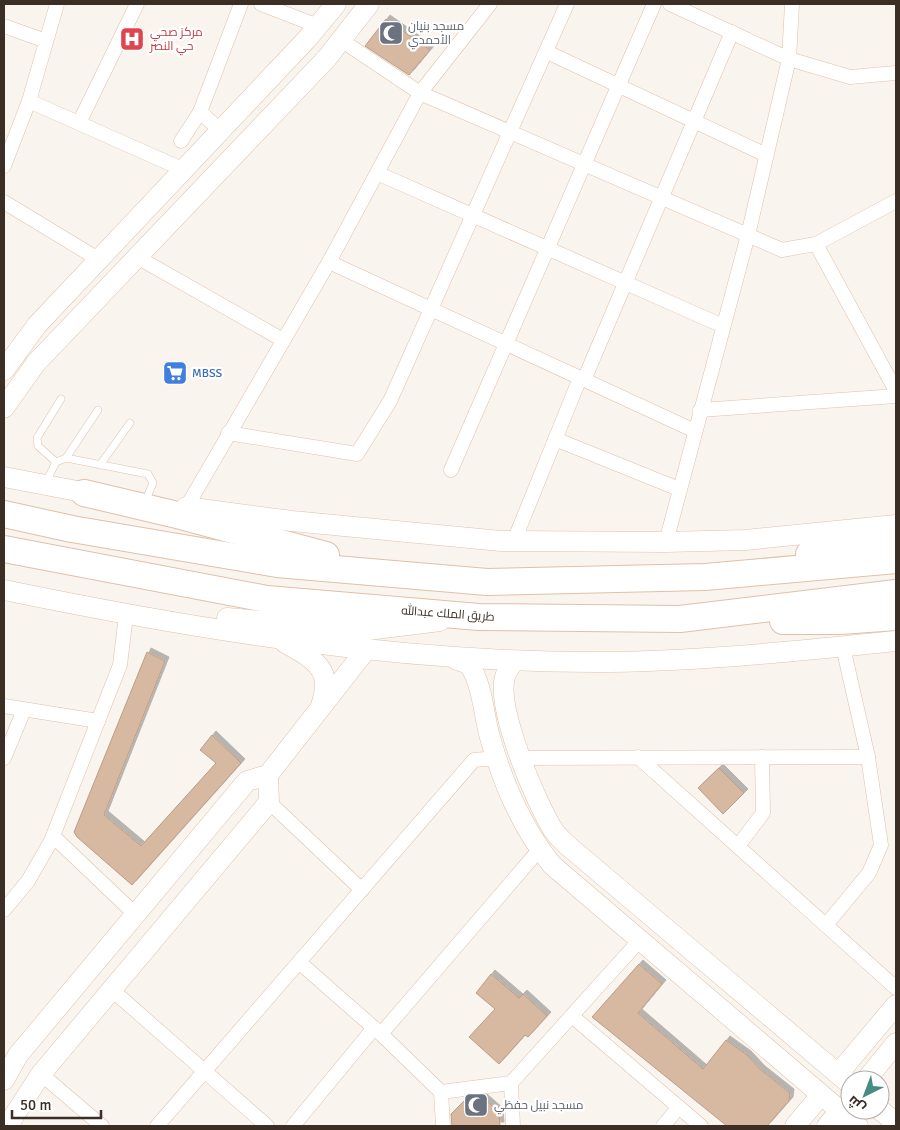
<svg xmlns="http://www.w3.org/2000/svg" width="900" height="1130" viewBox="0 0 900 1130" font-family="Signika,Cairo,sans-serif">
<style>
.building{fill:#d7b8a1;stroke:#bb9d86;filter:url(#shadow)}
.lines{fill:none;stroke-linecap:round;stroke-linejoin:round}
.lane-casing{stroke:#e0c0a8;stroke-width:8}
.street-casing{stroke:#e0c0a8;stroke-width:15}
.secondary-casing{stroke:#e0c0a8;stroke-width:21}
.highway-casing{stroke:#e0c0a8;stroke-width:28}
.lane{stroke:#fff;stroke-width:7}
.street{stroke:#fff;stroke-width:14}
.secondary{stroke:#fff;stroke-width:20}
.highway{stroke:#fff;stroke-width:26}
.labels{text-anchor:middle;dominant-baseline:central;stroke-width:4.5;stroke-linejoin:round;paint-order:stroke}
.worship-label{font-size:12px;fill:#5b616d;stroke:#fff;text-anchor:start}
.health-label{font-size:12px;fill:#be3a42;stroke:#fff;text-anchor:start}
.shop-label{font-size:12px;fill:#366cbe;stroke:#fff;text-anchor:start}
.street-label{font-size:12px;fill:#3a2e25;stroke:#fff}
</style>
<defs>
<filter id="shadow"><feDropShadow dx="4" dy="-4" stdDeviation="0" flood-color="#0004"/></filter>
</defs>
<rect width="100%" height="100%" fill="#faf4ef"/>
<g class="building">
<path d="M386 19 430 50 409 75 365 46Z"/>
<path d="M147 652 165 661 104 815 141 846 216 763 200 750 212 735 241 763 132 885 77 837 74 832Z"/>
<path d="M719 768 744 793 723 814 698 788Z"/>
<path d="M639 964 662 984 638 1013 703 1069 726 1040 747 1055 761 1070 790 1093 789 1101 767 1126H727L592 1017Z"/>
<path d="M491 974 519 998 523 994 547 1016 528 1037 525 1035 499 1064 469 1037 495 1009 476 993Z"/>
<path d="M468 1097 483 1098 499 1112 500 1126H452L451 1114Z"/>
</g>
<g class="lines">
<defs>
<g id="lane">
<path d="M66 458 98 410"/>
<path d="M56 462 38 446 37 438 61 399"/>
<path d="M100 465 130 423"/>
<path d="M45 484 56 462 66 458 148 474 153 483 145 502"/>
</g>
<g id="street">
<path d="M261 4 318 26"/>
<path d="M670 4 789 59 850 77 896 73"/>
<path d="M4 26 46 41"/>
<path d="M341 40 420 93 782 250 816 244 896 201"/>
<path d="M547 52 766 155"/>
<path d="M29 101 182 169"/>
<path d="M200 112 219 129"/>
<path d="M79 123 137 4"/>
<path d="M181 141 200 112 241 4"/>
<path d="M4 166 29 101 57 4"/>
<path d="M377 173 723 326"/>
<path d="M4 202 98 259"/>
<path d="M816 244 896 391"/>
<path d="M137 257 283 340"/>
<path d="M329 262 695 431"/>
<path d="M584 380 732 32"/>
<path d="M700 410 896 396"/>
<path d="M228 433 357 454 390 401 567 4"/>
<path d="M555 439 679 489"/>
<path d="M451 470 654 4"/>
<path d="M186 508 329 262 420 93 490 4"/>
<path d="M514 541 580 378"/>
<path d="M666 542 748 235 789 59 792 4"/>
<path d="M4 706 98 721"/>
<path d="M638 757 896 988"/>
<path d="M4 758 24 710"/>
<path d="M521 758 868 757"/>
<path d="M269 802 362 890"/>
<path d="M53 836 136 915"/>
<path d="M738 846 763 813 762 757"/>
<path d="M4 910 28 881 51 841 120 665 126 615"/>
<path d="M826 925 869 873 881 845 868 757 843 647"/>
<path d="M299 962 381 1034 441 1092"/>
<path d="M111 989 267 1126"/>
<path d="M573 1017 701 1126"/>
<path d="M381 1034 539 850"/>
<path d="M41 1074 102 1126"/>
<path d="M511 1083 640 940"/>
<path d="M157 1126 474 760 497 758"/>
<path d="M293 1126 374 1028"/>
<path d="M443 1126 441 1092 511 1083 513 1126"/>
<path d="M663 1126 679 1107"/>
</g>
<g id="secondary">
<path d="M4 370 37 325 307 39 336 4"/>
<path d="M4 408 36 363 327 58 369 4"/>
<path d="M4 477 98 495"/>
<path d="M186 507 292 521 501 541 666 542 745 540 896 525"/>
<path d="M4 590C198 630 395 662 594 662 696 662 796 651 896 641"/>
<path d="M227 618 367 630 440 621"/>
<path d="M285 643C300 651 325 663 325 683 326 691 322 700 321 707"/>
<path d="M455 659 469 664C484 688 483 715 491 741 504 786 522 828 552 865L858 1126"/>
<path d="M514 661C511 665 506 672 505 677 496 708 535 800 552 828 555 834 562 840 567 845L850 1084"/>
<path d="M838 1074 896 1005"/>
<path d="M4 1080 18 1055 247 781 268 775 365 651"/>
<path d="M866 1080 896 1043"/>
<path d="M880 1110 896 1123"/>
<path d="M9 1126 15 1114 41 1074 269 802 268 775"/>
<path d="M795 1126 821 1095"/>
<path d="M827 1126 840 1111"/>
</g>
<g id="highway">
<path d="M84 493 173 514 326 555"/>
<path d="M4 514 72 529 277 564 487 582 705 577 896 560"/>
<path d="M4 549 267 599 479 617 680 619 896 593"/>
<path d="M809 554 896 535"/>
<path d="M783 621H840L896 617"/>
</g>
</defs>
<use href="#lane" class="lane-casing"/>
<use href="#street" class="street-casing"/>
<use href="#secondary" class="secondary-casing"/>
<use href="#highway" class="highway-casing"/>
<use href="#lane" class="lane"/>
<use href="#street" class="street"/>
<use href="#secondary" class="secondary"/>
<use href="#highway" class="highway"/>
</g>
<defs>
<symbol id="mosque-square" viewBox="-11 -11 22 22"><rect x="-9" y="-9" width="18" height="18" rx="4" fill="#6b7280" stroke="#fff"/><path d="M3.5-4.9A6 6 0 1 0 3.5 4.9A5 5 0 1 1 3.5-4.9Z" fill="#fff"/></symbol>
<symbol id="hospital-square" viewBox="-11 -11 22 22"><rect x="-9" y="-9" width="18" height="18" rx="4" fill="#e0444e" stroke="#fff"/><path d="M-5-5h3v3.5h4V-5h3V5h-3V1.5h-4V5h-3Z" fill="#fff"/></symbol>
<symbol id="supermarket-square" viewBox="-11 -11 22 22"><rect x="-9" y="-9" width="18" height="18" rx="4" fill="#3f7fe0" stroke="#fff"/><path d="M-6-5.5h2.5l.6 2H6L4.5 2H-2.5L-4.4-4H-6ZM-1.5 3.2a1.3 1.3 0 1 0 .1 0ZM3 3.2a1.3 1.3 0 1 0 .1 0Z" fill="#fff"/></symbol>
</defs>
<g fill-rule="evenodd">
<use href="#mosque-square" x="377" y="19" width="28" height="28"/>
<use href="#hospital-square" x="118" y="25" width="28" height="28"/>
<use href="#supermarket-square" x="161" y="359" width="28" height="28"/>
<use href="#mosque-square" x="462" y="1091" width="28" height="28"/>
</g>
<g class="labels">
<g class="worship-label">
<text x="408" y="26">مسجد بنيان<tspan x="408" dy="14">الأحمدي</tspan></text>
<text x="494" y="1105">مسجد نبيل حفظي</text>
</g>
<g class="health-label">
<text x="150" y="32">مركز صحي<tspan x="150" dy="14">حي النصر</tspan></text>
</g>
<g class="shop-label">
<text x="192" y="373">MBSS</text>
</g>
<g class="street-label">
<text transform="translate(448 614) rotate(4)">طريق الملك عبدالله</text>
</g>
</g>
<rect width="900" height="1130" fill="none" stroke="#3a2e25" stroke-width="10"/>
<g transform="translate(865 1095) rotate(222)"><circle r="24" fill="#ffffff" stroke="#b0aba8"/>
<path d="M0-4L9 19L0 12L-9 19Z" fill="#478c83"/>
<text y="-8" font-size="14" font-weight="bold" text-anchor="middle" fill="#3a2e25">ش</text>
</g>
<path d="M12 1110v8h89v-8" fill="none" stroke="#3a2e25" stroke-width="2.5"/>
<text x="20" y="1110" font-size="15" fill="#3a2e25" stroke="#ffffff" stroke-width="4" paint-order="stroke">50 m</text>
</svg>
